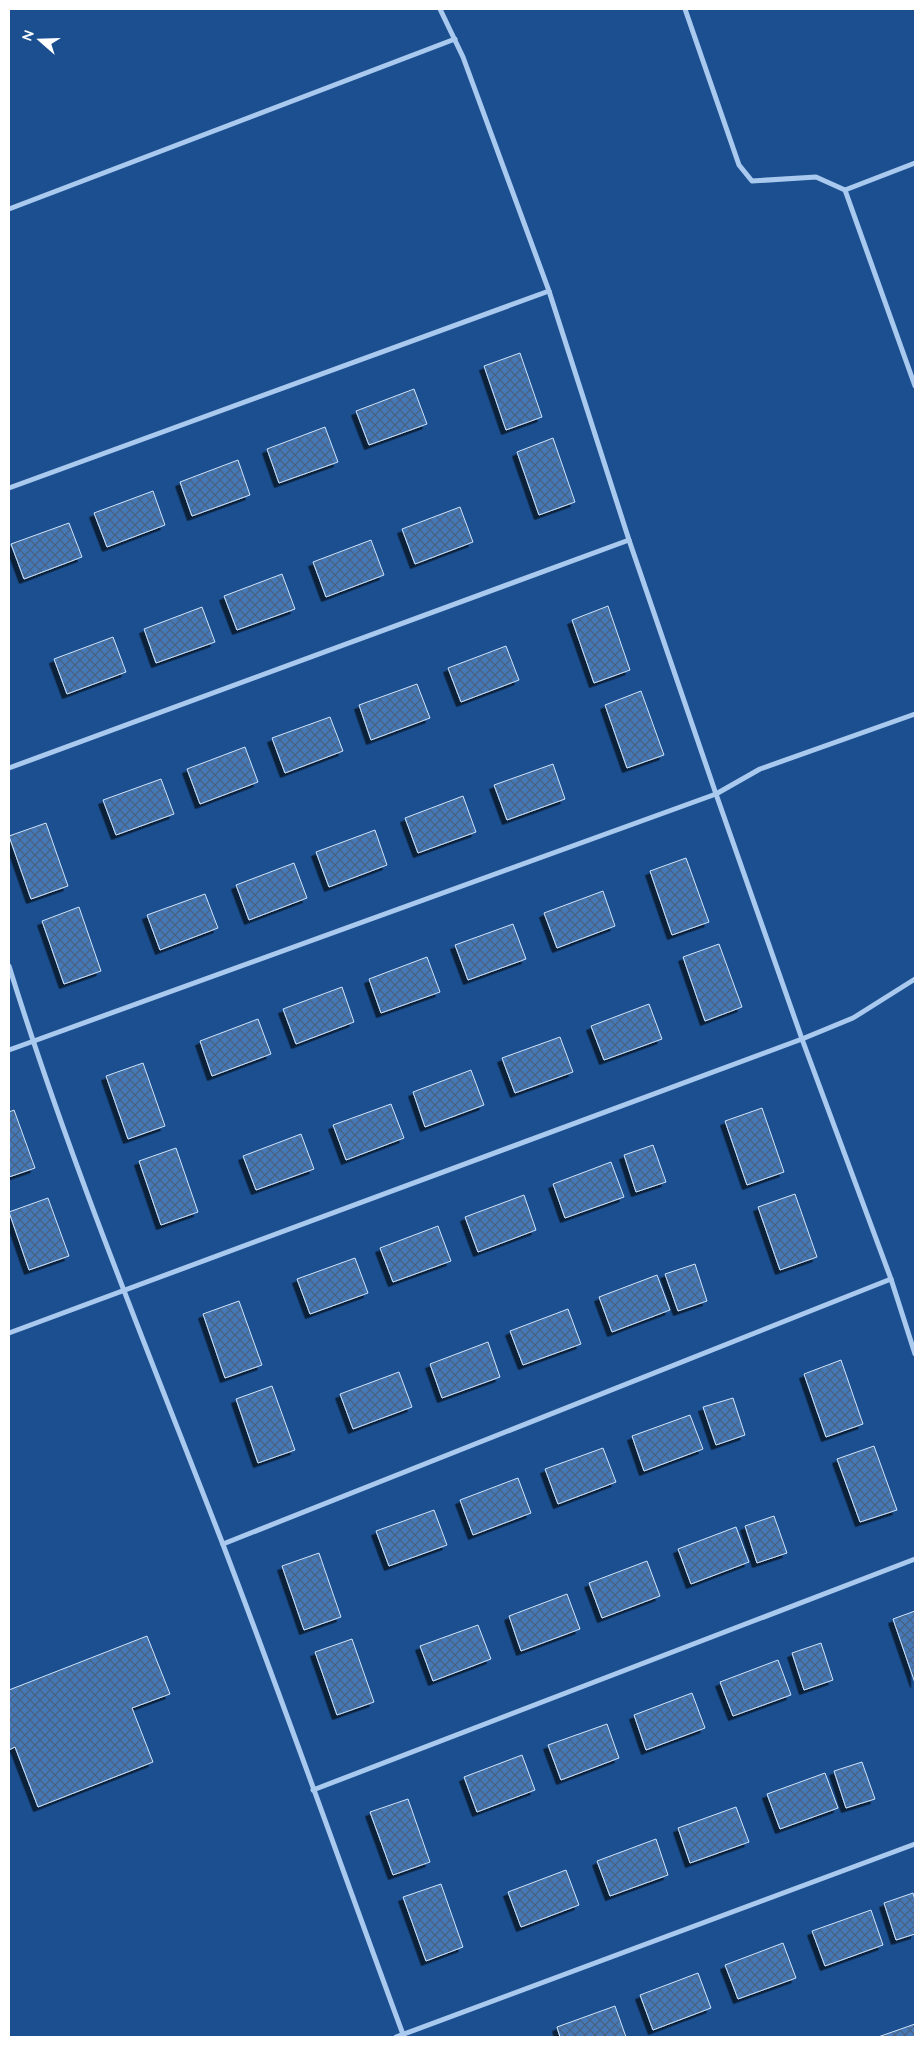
<svg xmlns="http://www.w3.org/2000/svg" width="924" height="2046" viewBox="0 0 924 2046" font-family="Quicksand,sans-serif">
<style>
.building{fill:url(#building-cross-hatch);stroke:#cfe3fa;filter:url(#shadow)}
.lines{fill:none;stroke-linecap:round;stroke-linejoin:round}
.minor{stroke:#a9c9ee;stroke-width:5}
</style>
<defs>
<pattern id="building-cross-hatch" width="8" height="8" patternUnits="userSpaceOnUse" patternTransform="scale(1.25)"><rect width="8" height="8" fill="#4478b7"/><path d="M0 0l8 8M0 8l8-8" fill="none" stroke="#486282"/></pattern>
<filter id="shadow"><feDropShadow dx="-4.5" dy="4.5" stdDeviation="0" flood-color="#0009"/></filter>
</defs>
<rect width="100%" height="100%" fill="#1b4f8f"/>
<g class="building">
<path d="M520 353 542 417 506 430 484 366Z"/>
<path d="M414 389 427 424 369 445 356 411Z"/>
<path d="M325 427 338 462 279 483 267 449Z"/>
<path d="M553 438 575 502 539 515 517 452Z"/>
<path d="M238 460 250 495 192 516 180 482Z"/>
<path d="M153 491 165 525 107 547 94 513Z"/>
<path d="M460 507 473 542 415 564 402 529Z"/>
<path d="M69 523 82 557 24 579 11 544Z"/>
<path d="M371 540 384 575 326 597 313 562Z"/>
<path d="M282 574 295 609 237 630 224 596Z"/>
<path d="M608 606 630 670 594 683 572 620Z"/>
<path d="M202 607 215 642 156 663 144 629Z"/>
<path d="M113 637 126 672 67 694 54 659Z"/>
<path d="M506 646 519 680 461 702 448 668Z"/>
<path d="M417 684 430 718 371 740 359 705Z"/>
<path d="M641 691 664 755 627 768 605 705Z"/>
<path d="M330 717 343 751 285 773 272 738Z"/>
<path d="M245 747 258 782 200 804 187 769Z"/>
<path d="M553 764 565 799 507 820 494 785Z"/>
<path d="M161 779 174 814 116 835 103 800Z"/>
<path d="M463 796 476 832 418 853 405 818Z"/>
<path d="M46 823 68 886 31 899 9 836Z"/>
<path d="M375 830 387 865 329 887 316 852Z"/>
<path d="M686 858 709 922 672 935 650 871Z"/>
<path d="M294 863 307 898 249 920 236 885Z"/>
<path d="M603 891 615 926 557 948 544 913Z"/>
<path d="M205 894 218 928 160 950 147 915Z"/>
<path d="M79 907 101 971 64 984 42 921Z"/>
<path d="M513 924 526 959 468 980 455 945Z"/>
<path d="M719 944 742 1007 705 1021 683 957Z"/>
<path d="M427 957 440 992 381 1013 369 979Z"/>
<path d="M342 987 354 1022 296 1044 283 1009Z"/>
<path d="M649 1004 662 1039 604 1060 591 1026Z"/>
<path d="M258 1019 271 1054 212 1076 200 1041Z"/>
<path d="M560 1037 573 1072 515 1093 502 1058Z"/>
<path d="M143 1063 165 1126 128 1139 106 1076Z"/>
<path d="M471 1070 484 1105 425 1127 413 1092Z"/>
<path d="M391 1104 404 1138 346 1160 333 1125Z"/>
<path d="M762 1108 784 1172 747 1185 725 1121Z"/>
<path d="M14 1110 35 1168 9 1177V1112Z"/>
<path d="M301 1134 314 1169 256 1190 243 1156Z"/>
<path d="M653 1145 666 1182 636 1192 624 1155Z"/>
<path d="M176 1148 198 1212 161 1225 139 1161Z"/>
<path d="M611 1162 624 1197 565 1218 553 1184Z"/>
<path d="M795 1194 817 1257 780 1270 758 1207Z"/>
<path d="M524 1195 536 1230 478 1252 465 1217Z"/>
<path d="M48 1198 69 1256 29 1270 9 1212Z"/>
<path d="M438 1226 451 1261 393 1282 380 1248Z"/>
<path d="M355 1258 368 1293 310 1314 297 1279Z"/>
<path d="M695 1264 707 1301 678 1311 665 1274Z"/>
<path d="M657 1275 670 1310 612 1332 599 1297Z"/>
<path d="M239 1301 262 1365 225 1378 203 1314Z"/>
<path d="M568 1309 581 1344 523 1365 510 1331Z"/>
<path d="M488 1342 500 1377 442 1398 430 1364Z"/>
<path d="M841 1360 863 1424 826 1437 804 1374Z"/>
<path d="M399 1372 412 1407 353 1429 340 1394Z"/>
<path d="M272 1386 295 1450 258 1463 236 1399Z"/>
<path d="M733 1398 745 1435 716 1445 703 1407Z"/>
<path d="M690 1415 703 1449 644 1471 632 1436Z"/>
<path d="M874 1446 897 1510 860 1522 837 1459Z"/>
<path d="M603 1448 616 1482 558 1504 545 1469Z"/>
<path d="M518 1478 531 1513 473 1535 460 1500Z"/>
<path d="M434 1510 447 1545 389 1566 376 1531Z"/>
<path d="M774 1516 787 1553 757 1563 745 1526Z"/>
<path d="M736 1527 749 1562 691 1584 678 1549Z"/>
<path d="M319 1553 341 1617 304 1630 282 1566Z"/>
<path d="M647 1561 660 1596 602 1618 589 1583Z"/>
<path d="M567 1594 580 1629 521 1651 509 1616Z"/>
<path d="M915 1611V1683L893 1619Z"/>
<path d="M478 1625 491 1659 433 1681 420 1646Z"/>
<path d="M147 1636 170 1694 132 1708 153 1762 38 1807 15 1747 9 1750V1690Z"/>
<path d="M352 1639 374 1702 337 1715 315 1652Z"/>
<path d="M821 1643 833 1680 804 1690 792 1653Z"/>
<path d="M778 1660 791 1695 733 1716 720 1682Z"/>
<path d="M692 1693 705 1728 646 1750 634 1715Z"/>
<path d="M607 1724 619 1758 561 1780 548 1745Z"/>
<path d="M522 1755 535 1790 477 1812 464 1777Z"/>
<path d="M862 1762 875 1799 846 1808 834 1771Z"/>
<path d="M825 1773 838 1808 780 1829 767 1794Z"/>
<path d="M408 1799 430 1862 393 1875 370 1812Z"/>
<path d="M736 1807 749 1842 690 1863 678 1828Z"/>
<path d="M656 1839 668 1875 610 1896 597 1861Z"/>
<path d="M566 1870 579 1905 521 1927 508 1892Z"/>
<path d="M441 1884 463 1947 426 1961 403 1897Z"/>
<path d="M913 1893 915 1900V1934L896 1940 884 1903Z"/>
<path d="M871 1910 883 1945 825 1966 812 1931Z"/>
<path d="M783 1943 796 1978 738 1999 725 1965Z"/>
<path d="M698 1973 711 2008 653 2030 640 1995Z"/>
<path d="M615 2006 626 2037H560L557 2027Z"/>
<path d="M915 2024V2037H878Z"/>
</g>
<g class="lines">
<g class="minor">
<path d="M440 9 463 57 549 291 629 540 716 794 802 1039 891 1279 915 1354"/>
<path d="M685 9 739 165 752 181 816 177 845 190 915 386"/>
<path d="M845 190 915 163"/>
<path d="M9 209 455 39"/>
<path d="M9 488 549 291"/>
<path d="M9 768 629 540"/>
<path d="M9 966C70 1162 148 1351 222 1542 285 1706 343 1872 404 2037"/>
<path d="M9 1050 716 794 760 769 915 714"/>
<path d="M9 1333 802 1039 853 1018 915 979"/>
<path d="M223 1544 891 1279"/>
<path d="M313 1790 915 1559"/>
<path d="M396 2037 915 1844"/>
</g>
</g>
<rect width="924" height="2046" fill="none" stroke="#ffffff" stroke-width="20"/>
<g transform="translate(40 40) rotate(290)" stroke="#1b4f8f" stroke-width="4" paint-order="stroke">
<path d="M0-4L9 19L0 12L-9 19Z" fill="#ffffff"/>
<text y="-8" font-size="14" font-weight="bold" text-anchor="middle" fill="#ffffff">N</text>
</g>
</svg>
